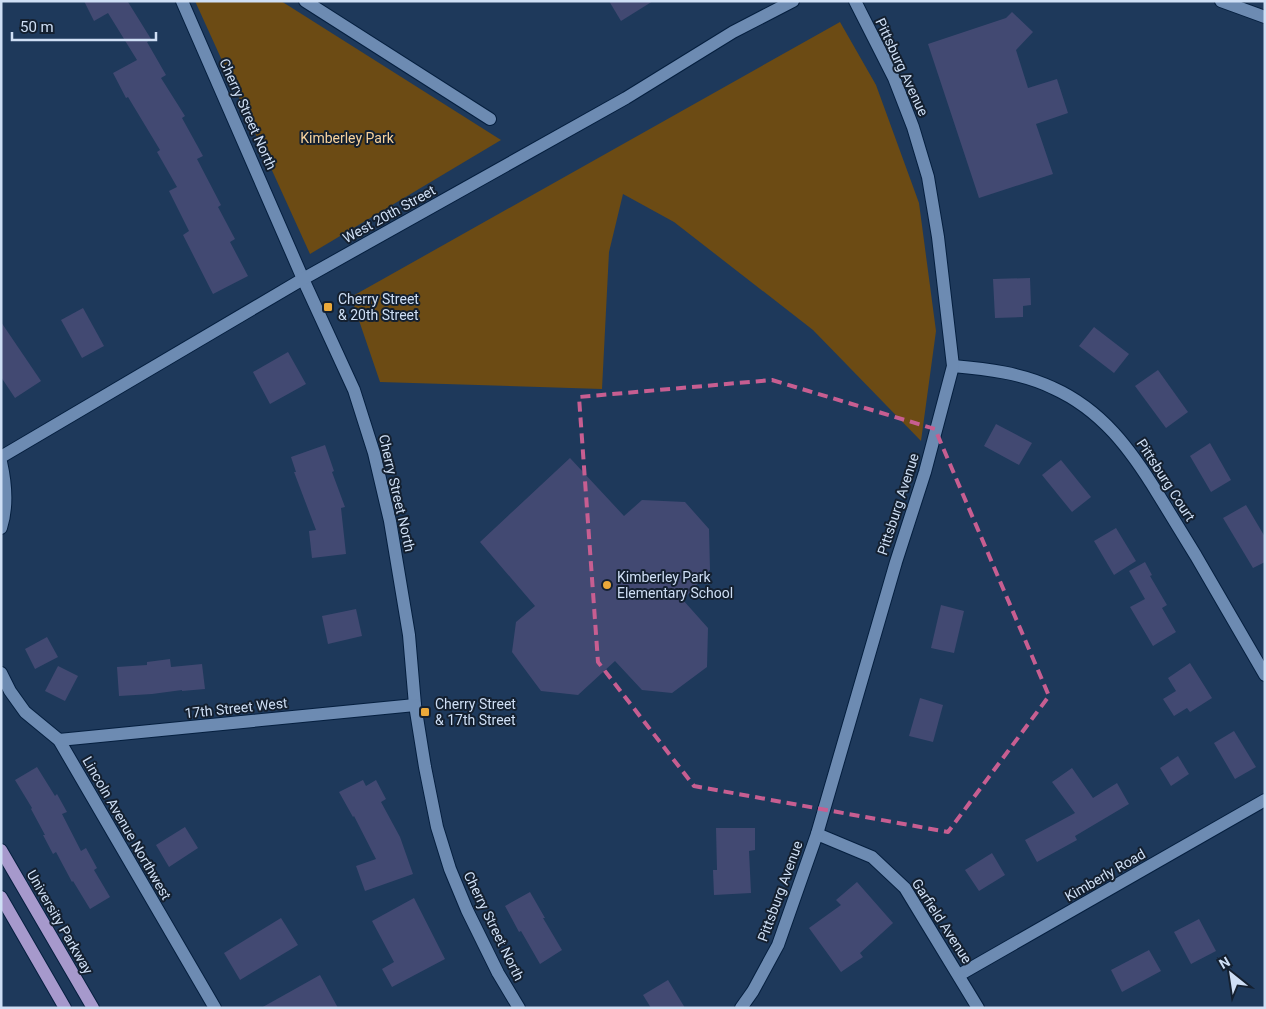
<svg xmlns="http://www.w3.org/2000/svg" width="1266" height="1009" viewBox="0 0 1266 1009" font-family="Roboto,sans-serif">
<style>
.green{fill:#6c4b14}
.building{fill:#424972}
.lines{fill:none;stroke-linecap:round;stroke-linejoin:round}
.minor-casing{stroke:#051f3f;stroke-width:14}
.major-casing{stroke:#051f3f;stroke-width:14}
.minor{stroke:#6d8bb2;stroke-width:12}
.major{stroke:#a699cc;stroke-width:12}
.marked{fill:none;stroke:#c75e91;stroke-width:4;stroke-dasharray:10 6;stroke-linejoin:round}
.poi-dot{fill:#eca93a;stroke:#142030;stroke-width:2}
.labels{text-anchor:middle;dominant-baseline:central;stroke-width:4;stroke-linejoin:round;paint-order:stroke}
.street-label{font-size:14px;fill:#cfdff5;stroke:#142030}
.park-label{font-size:14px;fill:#f8d39e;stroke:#142030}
.poi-label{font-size:14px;fill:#cfdff5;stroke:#142030;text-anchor:start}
</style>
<rect width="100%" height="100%" fill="#1e395b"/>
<g class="green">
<path d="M195 1H281L501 140 310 254Z"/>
<path d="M840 22 876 85 919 203 936 331 921 441 813 330 674 222 623 194 609 252 602 389 380 382 351 297Z"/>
</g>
<g class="building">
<path d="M84 1H130L128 2 151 39 147 42 166 75 161 78 185 116 182 118 203 156 197 159 221 205 218 207 235 239 230 242 248 276 213 294 183 235 189 231 169 191 177 187 157 152 160 150 128 97 126 98 113 73 137 60 108 13 94 21Z"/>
<path d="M609 1H653L621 21Z"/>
<path d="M1012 12 1033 32 1016 50 1028 88 1057 79 1068 113 1036 124 1053 174 979 198 928 44 1006 18Z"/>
<path d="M1030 278 1031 305 1023 306V317L995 318 993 279Z"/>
<path d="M83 308 104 346 82 358 61 320Z"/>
<path d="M1 322 41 381 15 398 1 377Z"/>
<path d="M1094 327 1129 354 1114 373 1079 346Z"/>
<path d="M288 352 306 384 270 404 253 372Z"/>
<path d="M1158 370 1188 412 1166 428 1135 386Z"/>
<path d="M996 424 1032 443 1019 465 984 446Z"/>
<path d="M1210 443 1231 480 1211 492 1190 456Z"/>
<path d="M325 445 334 471 332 472 345 507 341 508 346 554 312 558 309 531 316 530 294 472H296L291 457Z"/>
<path d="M570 458 624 516 642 500 685 502 709 529 710 570 683 600 708 628 707 667 672 693 642 690 615 661 578 695 541 691 512 652 516 622 535 606 480 542Z"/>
<path d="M1061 460 1091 497 1072 512 1042 475Z"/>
<path d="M1246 505 1265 537V562L1253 568 1223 518Z"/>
<path d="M1116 528 1136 561 1114 575 1094 541Z"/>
<path d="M1145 562 1152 575 1150 576 1167 605 1162 608 1176 632 1153 646 1130 607 1145 599 1129 571Z"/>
<path d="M941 605 964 611 954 653 931 648Z"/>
<path d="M356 609 362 636 328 644 322 616Z"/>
<path d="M47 637 58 657 35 669 25 649Z"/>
<path d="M170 659 171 667 202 664 205 689 182 691V690L152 694 119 696 117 667 147 665V662Z"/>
<path d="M1190 663 1212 698 1190 712 1187 708 1174 716 1163 699 1176 691 1168 678Z"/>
<path d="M58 666 78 676 65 701 45 691Z"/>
<path d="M920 698 943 705 933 742 909 736Z"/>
<path d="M1234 731 1256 767 1235 779 1214 743Z"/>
<path d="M1178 756 1189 774 1171 786 1160 768Z"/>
<path d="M37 767 55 796 57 794 67 812 62 814 81 851 86 848 97 868 94 870 110 897 90 909 73 881 72 882 56 852 53 854 43 835H45L31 809 32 808 15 780Z"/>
<path d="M1072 768 1093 798 1117 783 1129 804 1075 836 1077 840 1037 862 1025 840 1075 813 1052 782Z"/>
<path d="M363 780 366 786 376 780 386 799 381 802 400 837 413 874 365 891 356 866 376 859 354 816 353 817 339 792Z"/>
<path d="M185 827 198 848 169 867 156 845Z"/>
<path d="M716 828H755V850L749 851 751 893 714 895 713 870H717Z"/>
<path d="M992 853 1005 875 979 891 965 870Z"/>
<path d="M857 882 893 923 860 953 863 957 841 972 809 928 841 905 836 900Z"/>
<path d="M530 892 545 918H543L562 950 540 964 521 931 519 932 505 906Z"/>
<path d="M414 898 445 959 392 987 382 969 394 962 372 921Z"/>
<path d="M281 918 298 945 240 980 224 953Z"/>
<path d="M1199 919 1216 951 1191 964 1174 932Z"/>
<path d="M1149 950 1161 971 1122 992 1111 970Z"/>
<path d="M320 975 338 1008H261Z"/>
<path d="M668 980 685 1008H651L643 995Z"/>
</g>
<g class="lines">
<defs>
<g id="minor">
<path d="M182 1 303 279 354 390 374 453 390 521 409 635 415 705 425 767 437 827 450 869 467 910 498 973 519 1008"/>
<path d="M305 1 490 119"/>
<path d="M1221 1 1265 17"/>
<path d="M953 366C987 369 1022 373 1053 388 1102 410 1131 450 1158 494 1171 515 1183 535 1196 556 1219 596 1242 635 1265 675"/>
<path d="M1 457 303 279 626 98 733 32 793 1"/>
<path d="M1 462C6 484 8 506 1 528"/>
<path d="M1 673 10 691 25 712 59 740 215 1008"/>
<path d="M59 740 415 705"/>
<path d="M817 834 872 857 905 888 978 1008"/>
<path d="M959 975 1265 800"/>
<path d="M741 1008 753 991 778 945 817 834 896 562 925 472 953 366 938 237 928 177 913 127 894 78 855 1"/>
</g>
<g id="major">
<path d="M1 850 93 1008"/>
<path d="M1 897 65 1008"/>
</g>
</defs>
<use href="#minor" class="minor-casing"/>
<use href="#major" class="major-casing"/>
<use href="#minor" class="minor"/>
<use href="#major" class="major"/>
</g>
<path class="marked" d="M772 380 935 429 1049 696 948 832 694 786 598 662 579 397Z"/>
<g class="poi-dot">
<rect x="323" y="302" width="10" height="10" rx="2.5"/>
<circle cx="607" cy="585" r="5"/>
<rect x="420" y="707" width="10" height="10" rx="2.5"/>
</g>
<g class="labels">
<g class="street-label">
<text transform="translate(902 67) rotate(65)">Pittsburg Avenue</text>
<text transform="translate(248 114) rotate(66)">Cherry Street North</text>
<text transform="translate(389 214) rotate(-29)">West 20th Street</text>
<text transform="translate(1166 480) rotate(57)">Pittsburg Court</text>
<text transform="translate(397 493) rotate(77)">Cherry Street North</text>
<text transform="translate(898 504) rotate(-72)">Pittsburg Avenue</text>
<text transform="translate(236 708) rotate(-6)">17th Street West</text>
<text transform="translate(127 828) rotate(60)">Lincoln Avenue Northwest</text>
<text transform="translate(1105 875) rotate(-30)">Kimberly Road</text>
<text transform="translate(780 891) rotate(-70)">Pittsburg Avenue</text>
<text transform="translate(942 921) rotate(57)">Garfield Avenue</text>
<text transform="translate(60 922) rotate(60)">University Parkway</text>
<text transform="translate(494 926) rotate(64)">Cherry Street North</text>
</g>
<g class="park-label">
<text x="347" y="138">Kimberley Park</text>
</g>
<g class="poi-label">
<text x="338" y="299">Cherry Street<tspan x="338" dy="16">&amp; 20th Street</tspan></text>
<text x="617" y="577">Kimberley Park<tspan x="617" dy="16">Elementary School</tspan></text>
<text x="435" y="704">Cherry Street<tspan x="435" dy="16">&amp; 17th Street</tspan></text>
</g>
</g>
<rect width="1266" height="1009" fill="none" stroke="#cfdff5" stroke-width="5"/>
<g transform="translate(1231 974) rotate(330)" stroke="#142030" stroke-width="4" paint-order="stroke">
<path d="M0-4L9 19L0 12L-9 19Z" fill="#cfdff5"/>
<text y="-8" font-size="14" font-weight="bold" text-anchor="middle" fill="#cfdff5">N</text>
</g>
<path d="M12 32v8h144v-8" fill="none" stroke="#cfdff5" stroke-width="2.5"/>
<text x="20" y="32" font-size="15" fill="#cfdff5" stroke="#142030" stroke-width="4" paint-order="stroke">50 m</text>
</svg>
